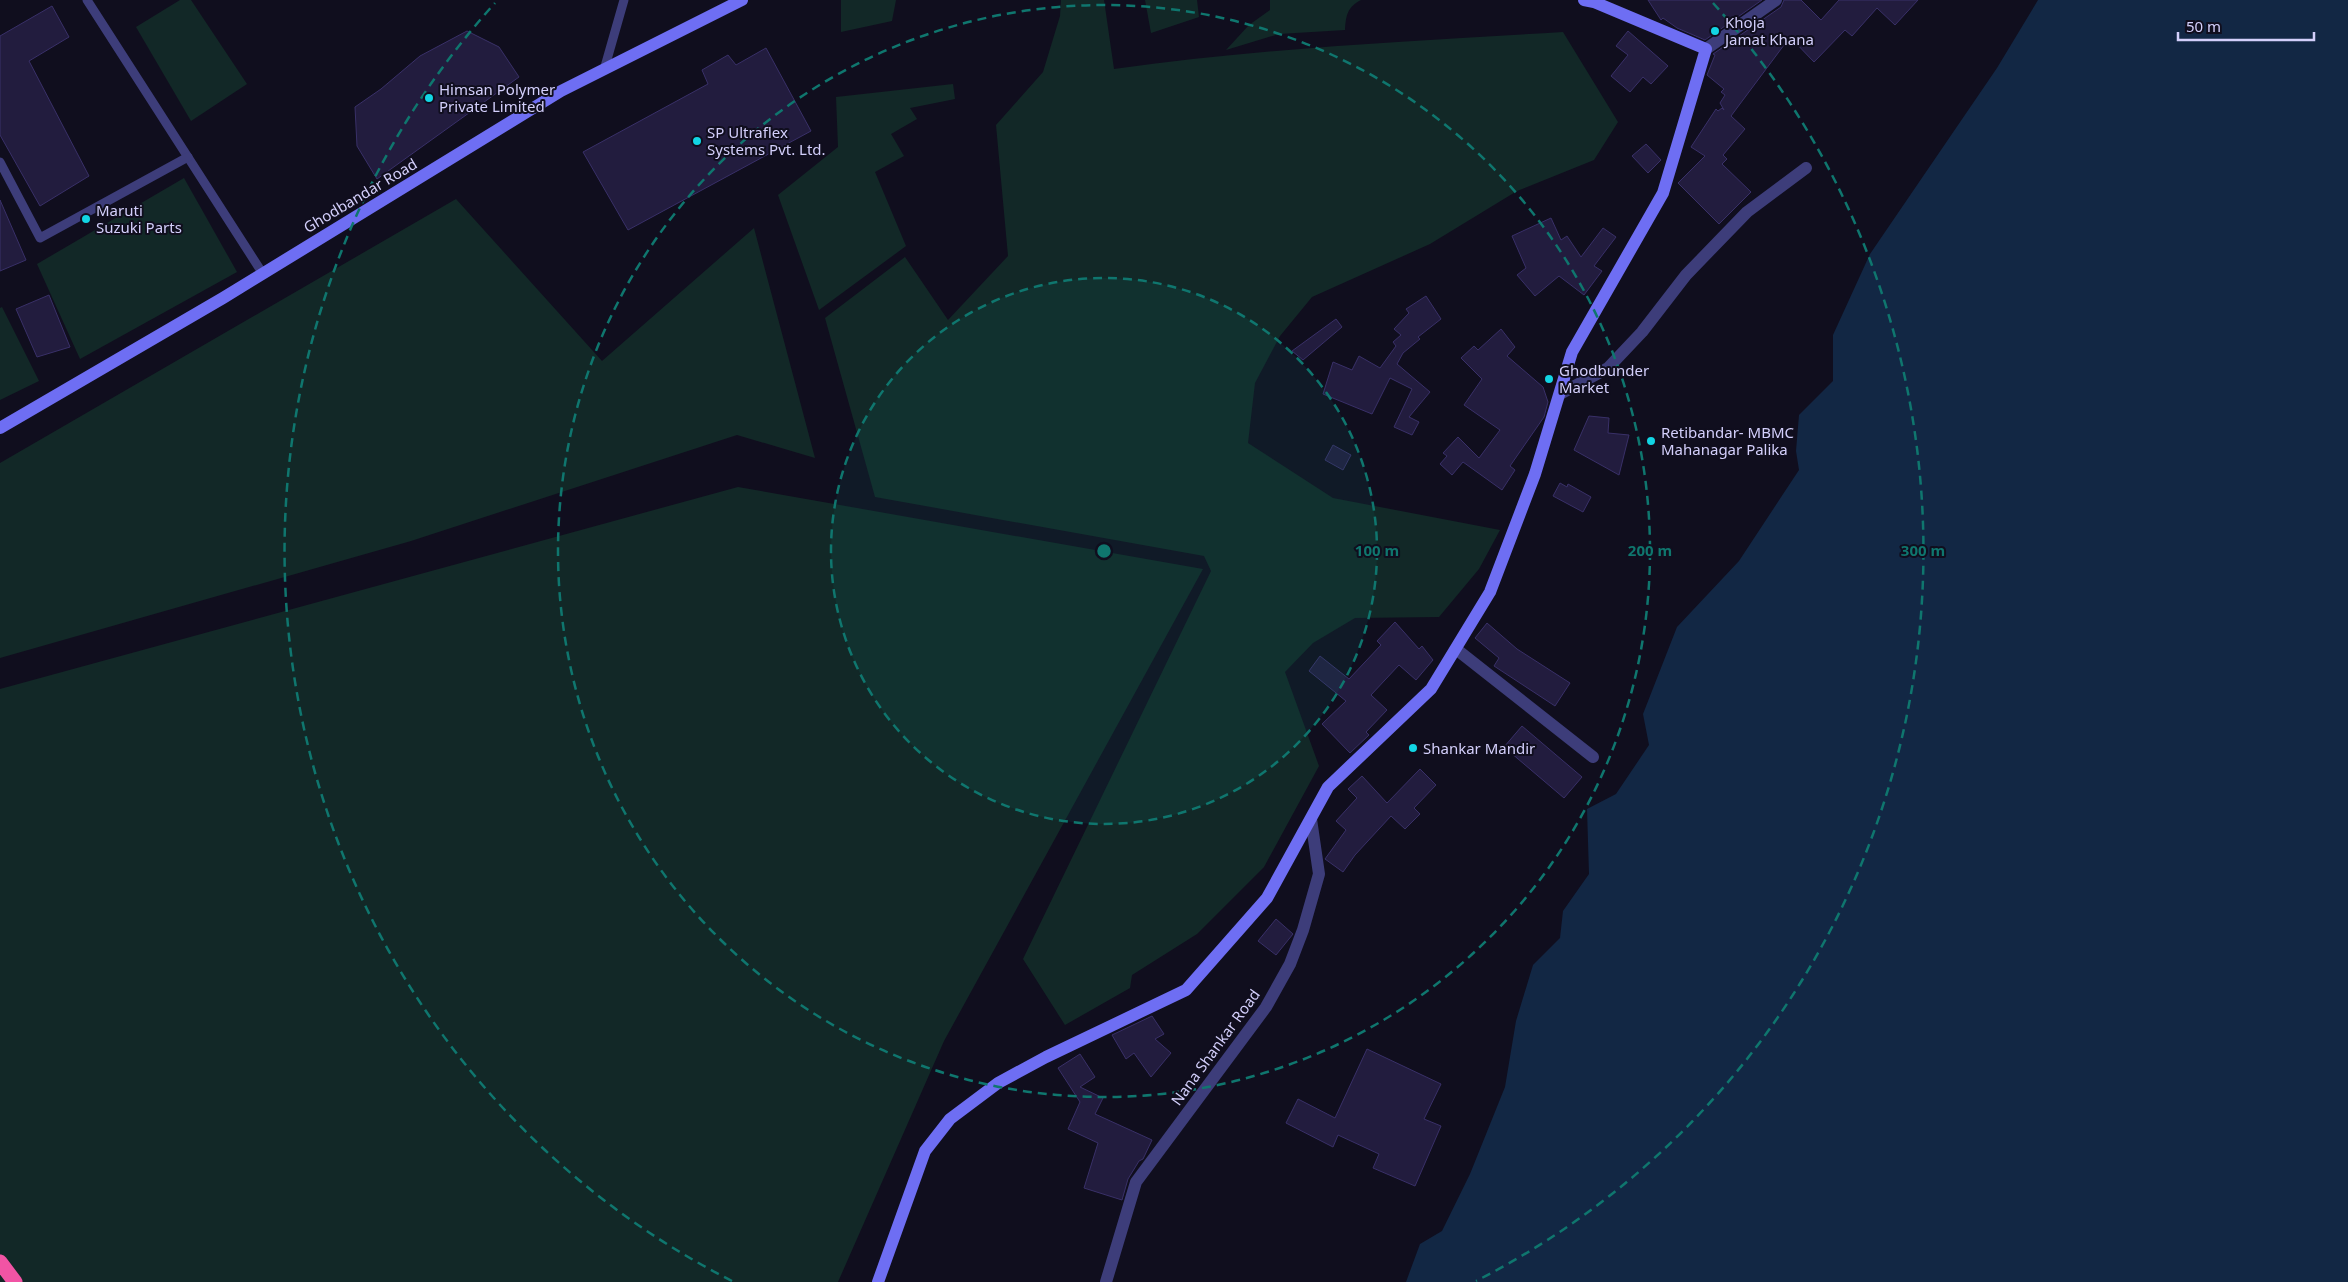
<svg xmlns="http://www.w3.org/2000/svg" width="2348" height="1282" viewBox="0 0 2348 1282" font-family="'Noto Sans',sans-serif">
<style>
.green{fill:#122827}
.water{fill:#122744}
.building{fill:#221c3e;stroke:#393068}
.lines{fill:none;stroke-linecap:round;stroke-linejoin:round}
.lane{stroke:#3d3d7a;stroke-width:9}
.street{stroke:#3d3d7a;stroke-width:12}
.secondary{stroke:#6e6ef3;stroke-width:12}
.highway{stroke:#f154a4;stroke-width:15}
.ring{fill:none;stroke:#0f766e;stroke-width:2.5;stroke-dasharray:9 6}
.poi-dot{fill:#12d5e4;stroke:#100e1e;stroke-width:2}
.labels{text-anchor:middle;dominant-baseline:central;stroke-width:4;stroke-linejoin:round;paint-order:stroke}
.poi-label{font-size:15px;fill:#d3cffb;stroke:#100e1e;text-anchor:start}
.street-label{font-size:15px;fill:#d3cffb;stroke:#100e1e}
.centre{fill:#0f766e;stroke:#100e1e;stroke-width:2.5}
.ring-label{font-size:15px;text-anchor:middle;font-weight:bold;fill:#0f766e;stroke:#100e1e;stroke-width:4;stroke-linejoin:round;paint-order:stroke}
</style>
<rect width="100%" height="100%" fill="#100e1e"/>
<g class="green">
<path d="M180 0H191L247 84 191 121 136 27Z"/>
<path d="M841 0H896L892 21 841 32Z"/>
<path d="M1061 0H1104L1114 69C1263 48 1413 41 1563 32L1618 122 1594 160 1517 191 1430 244 1312 297 1280 336 1255 383 1248 443 1333 498 1500 530 1479 569 1439 617 1355 618 1313 643 1285 672 1319 766 1264 867 1197 934 1132 975 1130 988 1065 1025 1023 959 1211 571 1204 556 875 497 825 318 905 257 948 320 1008 256 996 125 1043 72 1060 16Z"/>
<path d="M1145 0H1197L1199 17 1151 33Z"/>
<path d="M1270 0H1361C1347 7 1346 16 1345 30L1279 34 1226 50 1249 25 1270 10Z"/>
<path d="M953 84 955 99 910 108 917 119 891 134 904 156 875 172 906 246 819 310 778 195 838 147 836 97Z"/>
<path d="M184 178 237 272 80 359 37 264Z"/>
<path d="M456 199 602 361 754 228 815 458 737 435 411 541 0 658V463Z"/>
<path d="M2 307 39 381 0 400V308Z"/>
<path d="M738 487 1203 569 944 1041 838 1282H0V689Z"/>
</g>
<path class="water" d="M2038 0H2348V1282H1406L1420 1244 1442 1231 1470 1174 1505 1087 1516 1021 1533 965 1560 938 1563 911 1589 874 1587 809 1616 794 1649 745 1643 714 1677 627 1739 561 1799 470 1796 451 1799 415 1833 381V335L1870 254 1997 68Z"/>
<g class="building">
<path d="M1648 0H1762L1705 40 1677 28 1663 18 1661 20Z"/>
<path d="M1784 0H1801L1821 20 1839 0H1918L1895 25 1877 8 1852 36 1845 30 1814 62 1790 37 1731 116 1745 129 1723 155 1727 159 1722 164 1751 192 1719 224 1678 183 1705 156 1691 147 1716 109 1718 111 1722 108 1724 110 1720 103 1725 95 1721 92 1724 89 1707 75 1715 55 1713 54 1781 7Z"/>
<path d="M52 6 69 37 29 61 89 176 40 206 0 135V36Z"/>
<path d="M467 31 499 47 519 77 377 179 357 146 355 107 381 89 420 56Z"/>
<path d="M1628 31 1668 66 1651 84 1643 77 1630 92 1611 76 1628 55 1616 46Z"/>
<path d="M766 48 811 131 628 230 583 152 708 84 702 70 728 55 736 65Z"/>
<path d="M1646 144 1661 160 1648 173 1632 156Z"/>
<path d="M0 200 26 260 0 271Z"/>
<path d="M1551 218 1561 240 1567 236 1581 257 1603 228 1616 237 1594 266 1602 271 1584 295 1559 276 1535 296 1517 275 1526 268 1512 236Z"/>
<path d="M49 295 70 347 37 357 16 309Z"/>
<path d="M1426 296 1441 319 1418 337 1420 339 1403 353 1397 364 1430 392 1409 417 1419 422 1412 435 1394 427 1412 389 1390 378 1372 414 1323 394 1333 362 1352 370 1359 356 1380 368 1396 346 1393 342 1401 335 1394 329 1409 313 1406 309Z"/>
<path d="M1336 319 1342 327 1303 360 1292 351Z"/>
<path d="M1501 329 1515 347 1507 356 1543 387 1548 402 1544 417 1510 466 1515 470 1502 490 1463 462 1452 475 1440 464 1447 456 1443 453 1458 437 1479 458 1500 430 1464 405 1482 379 1461 358 1474 346 1478 350Z"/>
<path d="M1589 416 1609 418 1608 433 1629 435 1619 475 1574 450Z"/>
<path d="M1333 445 1351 455 1343 470 1325 460Z"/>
<path d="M1560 483 1567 487 1568 484 1591 497 1583 512 1553 496Z"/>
<path d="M1395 622 1419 649 1422 646 1433 660 1416 680 1399 665 1371 695 1387 710 1366 732 1369 735 1350 753 1322 724 1346 701 1309 671 1320 656 1349 679 1381 645 1377 641Z"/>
<path d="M1487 623 1517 649 1570 683 1555 706 1494 666 1499 658 1475 638Z"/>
<path d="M1522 726 1582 777 1564 798 1504 747Z"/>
<path d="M1420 769 1436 785 1414 808 1420 814 1405 829 1391 816 1355 855 1343 872 1325 859 1346 830 1336 821 1357 798 1348 789 1362 776 1387 803Z"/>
<path d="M1276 919 1293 934 1276 955 1258 941Z"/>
<path d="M1152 1016 1164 1034 1155 1039 1171 1053 1151 1077 1134 1053 1126 1059 1112 1035Z"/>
<path d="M1367 1049 1441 1084 1424 1119 1441 1126 1415 1186 1373 1168 1379 1154 1338 1135 1333 1147 1286 1123 1298 1099 1335 1118Z"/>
<path d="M1080 1054 1095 1077 1080 1087 1103 1098 1095 1114 1152 1140 1143 1159 1139 1161 1128 1179 1122 1200 1084 1188 1098 1143 1068 1129 1080 1102 1058 1068Z"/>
</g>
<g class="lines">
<g class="lane">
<path d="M87 0 263 274"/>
<path d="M604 70 624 0"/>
<path d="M0 162 40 238 188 157"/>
</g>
<g class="street">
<path d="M1706 49 1776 0"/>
<path d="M1560 394 1608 368 1642 332 1686 275 1747 212 1806 168"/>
<path d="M1456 649 1593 757"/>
<path d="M1106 1282 1136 1182 1266 1007 1290 964 1303 930 1319 874 1311 819"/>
</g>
<g class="secondary">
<path d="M0 428 223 298 561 91 742 0"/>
<path d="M878 1282 925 1151 950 1119 998 1083 1046 1057 1186 990 1267 898 1328 787 1431 689 1490 592 1535 474 1572 352 1663 193 1706 49 1594 2 1584 0"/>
</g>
<path class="highway" d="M0 1262 15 1282"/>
</g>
<circle cx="1104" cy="551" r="273" fill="#0f766e" fill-opacity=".12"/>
<g class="ring">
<circle cx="1104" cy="551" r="273"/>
<circle cx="1104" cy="551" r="546"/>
<path d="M732 1281A819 819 0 0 1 495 3M1713 3A819 819 0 0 1 1476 1281"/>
</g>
<g class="poi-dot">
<circle cx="1715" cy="31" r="5"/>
<circle cx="429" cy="98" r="5"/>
<circle cx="697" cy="141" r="5"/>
<circle cx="86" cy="219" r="5"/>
<circle cx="1549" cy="379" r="5"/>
<circle cx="1651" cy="441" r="5"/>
<circle cx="1413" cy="748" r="5"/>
</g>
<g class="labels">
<g class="poi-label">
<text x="1725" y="22">Khoja<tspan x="1725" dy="17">Jamat Khana</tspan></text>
<text x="439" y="89">Himsan Polymer<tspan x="439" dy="17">Private Limited</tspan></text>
<text x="707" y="132">SP Ultraflex<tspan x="707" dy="17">Systems Pvt. Ltd.</tspan></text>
<text x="96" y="210">Maruti<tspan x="96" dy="17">Suzuki Parts</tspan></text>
<text x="1559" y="370">Ghodbunder<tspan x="1559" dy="17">Market</tspan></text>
<text x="1661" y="432">Retibandar- MBMC<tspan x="1661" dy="17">Mahanagar Palika</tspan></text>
<text x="1423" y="748">Shankar Mandir</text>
</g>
<g class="street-label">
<text transform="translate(360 195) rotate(-31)">Ghodbandar Road</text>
<text transform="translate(1215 1047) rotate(-54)">Nana Shankar Road</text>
</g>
</g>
<circle cx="1104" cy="551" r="8" class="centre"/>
<g class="ring-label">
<text x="1377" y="556">100 m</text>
<text x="1650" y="556">200 m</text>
<text x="1923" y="556">300 m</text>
</g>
<path d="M2178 32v8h136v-8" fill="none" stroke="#d3cffb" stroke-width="2.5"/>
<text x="2186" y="32" font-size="15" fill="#d3cffb" stroke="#100e1e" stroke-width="4" paint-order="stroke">50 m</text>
</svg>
